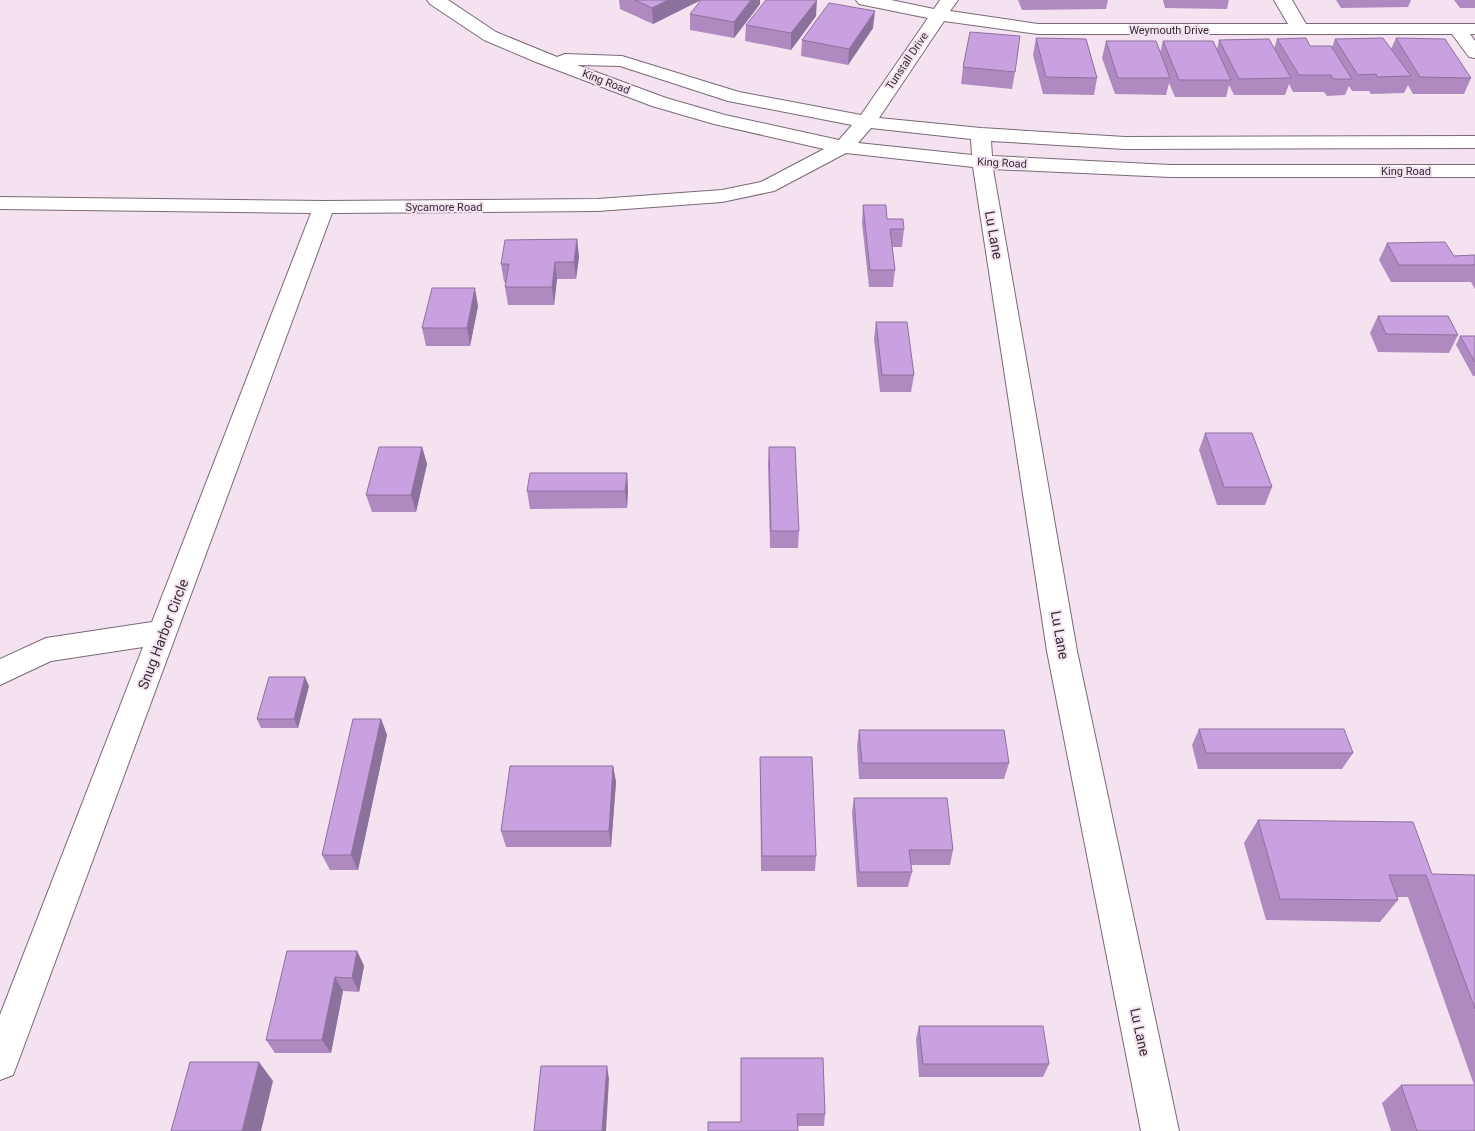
<svg xmlns="http://www.w3.org/2000/svg" width="1475" height="1131" viewBox="0 0 1475 1131" font-family="Roboto,sans-serif">
<style>
.lines{fill:none;stroke-linecap:round;stroke-linejoin:round}
.minor-casing{stroke:#796a76;stroke-width:2}
.minor{fill:#fff;fill-rule:evenodd}
.wall{fill:#ae8ac1}
.shaded-wall{fill:#8d719d}
.building{fill:#caa1e0;stroke:#8d719d}
.labels{text-anchor:middle;dominant-baseline:central;stroke-width:4;stroke-linejoin:round;paint-order:stroke}
.far-street-label{font-size:11px;fill:#342d33;stroke:#f4e2f0}
.street-label{font-size:14px;fill:#342d33;stroke:#f4e2f0}
</style>
<rect width="100%" height="100%" fill="#f4e2f0"/>
<g class="lines">
<defs>
<path id="minor" d="M427 0H448L496 32 557 57 565 54 622 56 739 92 861 115 928 18 859 4 856 0H891L934 9 940 0H958L950 11 1038 24H1288L1274 0H1292L1306 24H1475V34H1470L1475 41V58L1469 57 1452 34H1038L944 21 879 118 981 128 1125 137 1475 136V148L1125 149 991 141 992 156 1170 165H1475V177H1170L993 169 1077 651 1179 1131H1141L1047 651 973 167 846 153 774 191 722 202 598 211 332 213 18 1062 13 1075 0 1080V1015L143 647 51 661 0 685V659L46 638 152 622 311 213 0 209V197L324 201 598 199 722 190 761 182 824 149 714 124 652 106 536 62 484 40 430 4ZM577 65 620 66 728 101 852 125 839 140 725 115 666 98ZM871 128 971 139 972 155 858 143Z"/>
</defs>
<use href="#minor" class="minor-casing"/>
<use href="#minor" class="minor"/>
</g>
<g class="wall">
<path d="M619 0H701L653 24 620 9Z"/>
<path d="M1018 0H1108L1106 9 1022 10Z"/>
<path d="M1163 0H1229L1227 9 1165 8Z"/>
<path d="M1336 0H1411L1408 7 1341 8Z"/>
<path d="M1454 0H1475V8H1460Z"/>
<path d="M760 4 734 38 690 30V14Z"/>
<path d="M816 16 791 50 745 41 746 25Z"/>
<path d="M873 28 848 65 801 56 802 40Z"/>
<path d="M1036 38 1097 78 1094 95 1043 94 1033 55Z"/>
<path d="M1396 38 1471 78 1464 94H1413L1408 85 1404 93 1371 94 1369 91H1352L1349 86 1345 95 1327 96 1324 92H1293L1289 84 1285 95H1234L1229 85 1226 97H1175L1169 83 1166 95 1115 94 1102 58 1106 41 1160 53 1163 41 1217 49 1219 40 1274 49 1277 39 1310 46 1332 47 1335 39 1391 49Z"/>
<path d="M963 67 1015 72 1012 89 961 84Z"/>
<path d="M863 205 904 229 902 247H892L895 270 893 287H869L862 223Z"/>
<path d="M577 239 579 257 576 279H557L554 305H508L505 287 506 282H504L501 264Z"/>
<path d="M1387 243 1454 256 1475 255V289L1471 282H1391L1379 260Z"/>
<path d="M478 306 470 346H426L422 328Z"/>
<path d="M1378 316 1458 335 1449 353 1378 352 1370 333Z"/>
<path d="M876 322 914 375 911 392H880L874 339Z"/>
<path d="M1460 336H1475V376H1473L1456 345Z"/>
<path d="M1205 433 1272 487 1265 505H1217L1199 450Z"/>
<path d="M422 447 427 464 416 512H372L366 495Z"/>
<path d="M769 447 799 531 798 548H770L768 464Z"/>
<path d="M627 473 628 490 627 508 530 509 527 491Z"/>
<path d="M309 686 298 728H261L257 719Z"/>
<path d="M381 719 387 735 358 870H330L322 855Z"/>
<path d="M1199 729 1353 753 1342 769H1198L1192 745Z"/>
<path d="M859 730 1009 763 1004 779H859L857 746Z"/>
<path d="M760 757 816 856 815 871H761Z"/>
<path d="M613 766 616 782 611 847H506L501 831Z"/>
<path d="M854 798 953 850 950 865H911L912 872 908 887H857L852 813Z"/>
<path d="M1258 820 1432 874 1475 875V1131H1391L1382 1103 1401 1085H1474L1408 897H1397L1398 900 1380 922 1266 920 1244 843Z"/>
<path d="M357 951 364 966 359 992 343 991 331 1053H275L266 1040Z"/>
<path d="M919 1026 1049 1064 1043 1077H919L916 1039Z"/>
<path d="M741 1058 825 1114 824 1126H797L741 1122Z"/>
</g>
<g class="shaded-wall">
<path d="M668 0H701L653 24 652 8Z"/>
<path d="M751 0H760V4L734 38V22Z"/>
<path d="M817 0 816 16 791 50V33Z"/>
<path d="M875 11 873 28 848 65 849 49Z"/>
<path d="M577 239 579 257 576 279 574 262Z"/>
<path d="M555 262 557 279 554 305 552 287Z"/>
<path d="M475 288 478 306 470 346 467 328Z"/>
<path d="M422 447 427 464 416 512 411 495Z"/>
<path d="M627 473 628 490 627 508 625 491Z"/>
<path d="M305 677 309 686 298 728 294 719Z"/>
<path d="M381 719 387 735 358 870 351 855Z"/>
<path d="M613 766 616 782 611 847 609 831Z"/>
<path d="M357 951 364 966 359 992 352 978Z"/>
<path d="M335 977 343 991 331 1053 322 1040Z"/>
<path d="M259 1062 273 1081 261 1131H242Z"/>
<path d="M607 1066 609 1079 606 1131H602Z"/>
</g>
<g class="building">
<path d="M635 0H668L652 8Z"/>
<path d="M701 0H751L734 22 690 14Z"/>
<path d="M766 0H817L791 33 746 25Z"/>
<path d="M829 3 875 11 849 49 802 40Z"/>
<path d="M970 32 1020 36 1015 72 963 67Z"/>
<path d="M1036 38 1086 39 1097 78 1046 77Z"/>
<path d="M1306 38 1310 46H1331L1352 79H1333L1331 75H1299L1277 39Z"/>
<path d="M1383 38 1411 76 1377 77 1376 74 1358 75 1335 39Z"/>
<path d="M1396 38 1445 39 1471 78 1420 77Z"/>
<path d="M1269 39 1291 78 1239 79 1219 40Z"/>
<path d="M1106 41H1156L1170 78H1118Z"/>
<path d="M1163 41H1213L1231 80H1179Z"/>
<path d="M863 205H886L887 219H903L904 229H890L895 270H870Z"/>
<path d="M577 239 574 262H555L552 287H505L509 264H501L505 240Z"/>
<path d="M1445 242 1454 256 1475 255V265H1399L1387 243Z"/>
<path d="M432 288H475L467 328H422Z"/>
<path d="M1378 316H1448L1458 335 1386 334Z"/>
<path d="M876 322H907L914 375H882Z"/>
<path d="M1460 336H1475V362Z"/>
<path d="M1205 433H1252L1272 487H1224Z"/>
<path d="M379 447H422L411 495H366Z"/>
<path d="M769 447H795L799 531H771Z"/>
<path d="M530 473H627L625 491H527Z"/>
<path d="M269 677H305L294 719H257Z"/>
<path d="M353 719H381L351 855H322Z"/>
<path d="M1199 729H1344L1353 753H1206Z"/>
<path d="M859 730H1004L1009 763H862Z"/>
<path d="M760 757H812L816 856H762Z"/>
<path d="M510 766H613L609 831H501Z"/>
<path d="M854 798H947L953 850H909L912 872H859Z"/>
<path d="M1258 820 1413 822 1432 874 1475 875V1009L1426 875H1389L1398 900 1280 899Z"/>
<path d="M287 951H357L352 978 335 977 322 1040H266Z"/>
<path d="M919 1026H1043L1049 1064H923Z"/>
<path d="M741 1058H823L825 1114H797L798 1131H708V1122H741Z"/>
<path d="M190 1062H259L242 1131H171Z"/>
<path d="M541 1066H607L602 1131H534Z"/>
<path d="M1401 1085H1475V1131H1417Z"/>
</g>
<g class="labels">
<g class="far-street-label">
<text x="1169" y="30">Weymouth Drive</text>
<text transform="translate(907 61) rotate(-56)">Tunstall Drive</text>
<text transform="translate(606 82) rotate(21)">King Road</text>
<text transform="translate(1002 163) rotate(3)">King Road</text>
<text x="1406" y="171">King Road</text>
<text x="444" y="207">Sycamore Road</text>
</g>
<g class="street-label">
<text transform="translate(994 235) rotate(80)">Lu Lane</text>
<text transform="translate(163 634) rotate(-69)">Snug Harbor Circle</text>
<text transform="translate(1060 635) rotate(80)">Lu Lane</text>
<text transform="translate(1140 1032) rotate(78)">Lu Lane</text>
</g>
</g>
</svg>
